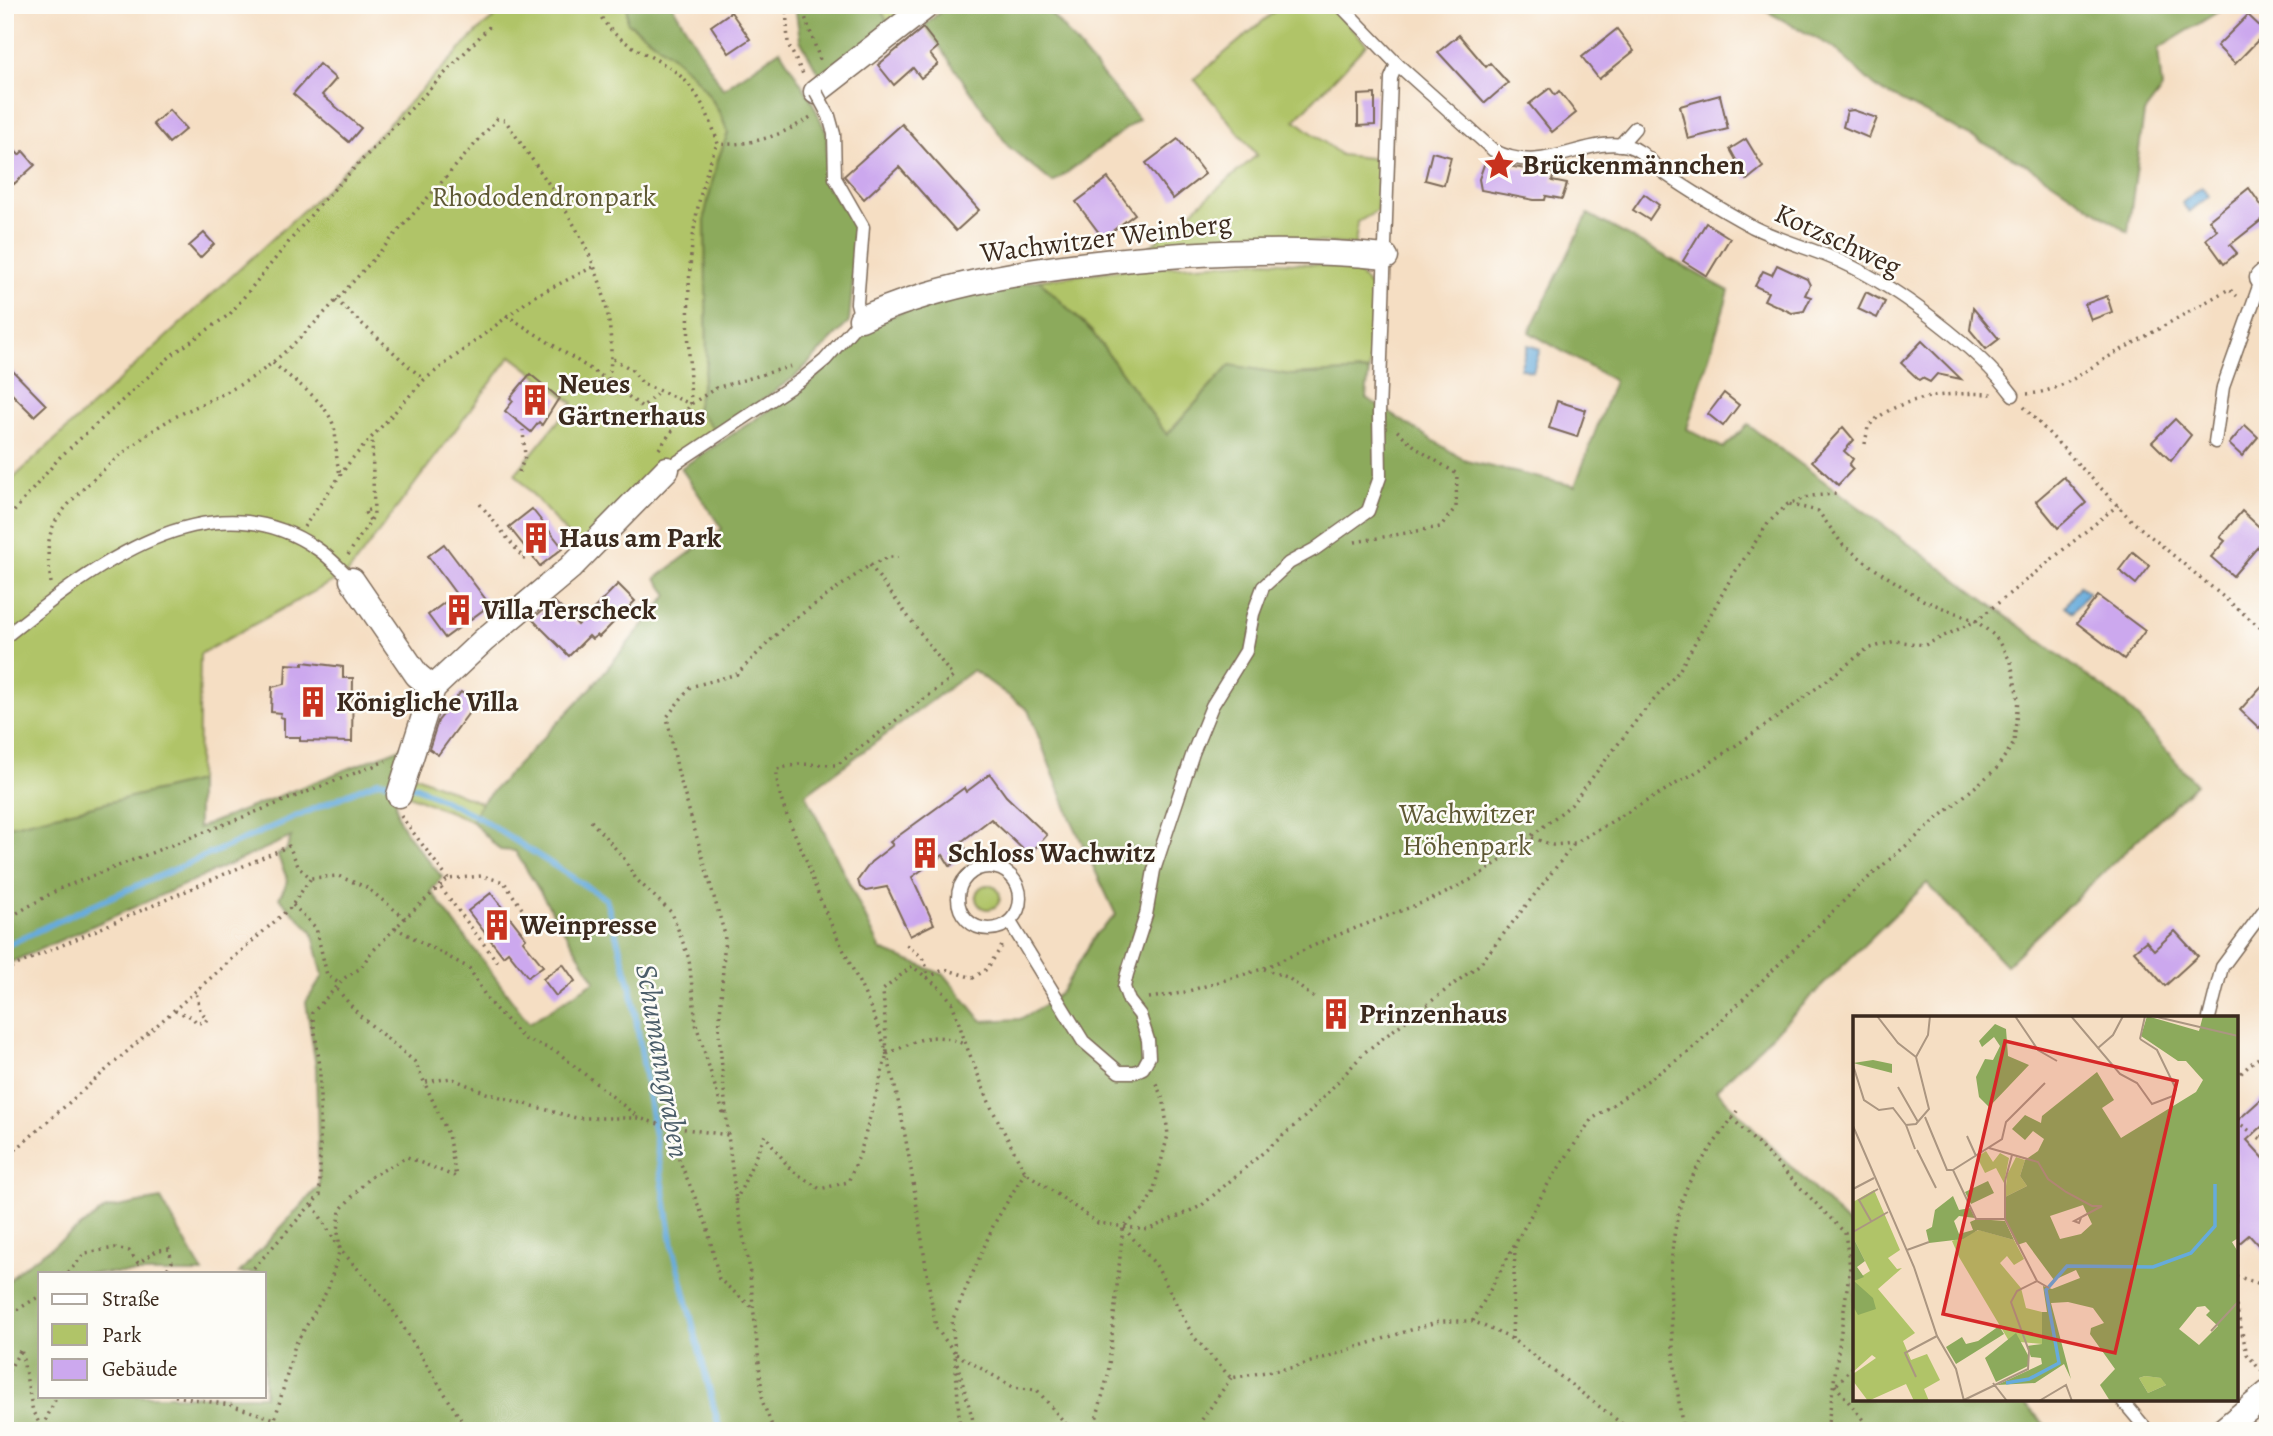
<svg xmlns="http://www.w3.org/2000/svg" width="2273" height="1436" viewBox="0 0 2273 1436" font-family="Alegreya,serif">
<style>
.green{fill:#b0c468;stroke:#767743;stroke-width:2}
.forest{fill:#8caa5c;stroke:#646a3d;stroke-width:2;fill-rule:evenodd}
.water{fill:#66abdc;stroke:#506a7d;stroke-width:2}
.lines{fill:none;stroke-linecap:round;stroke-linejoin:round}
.stream{stroke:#66abdc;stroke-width:6}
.building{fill:#cca8ee}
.service-casing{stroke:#7c6958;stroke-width:15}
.minor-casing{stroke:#7c6958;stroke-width:27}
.path{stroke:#7c6958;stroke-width:3.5;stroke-dasharray:2 5;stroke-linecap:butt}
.service{stroke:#fff;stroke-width:12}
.minor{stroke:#fff;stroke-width:24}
.service-bridge-casing{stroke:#7c6958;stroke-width:15;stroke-linecap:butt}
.service-bridge{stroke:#fff;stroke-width:12}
.labels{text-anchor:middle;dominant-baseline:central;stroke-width:5;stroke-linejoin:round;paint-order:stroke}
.poi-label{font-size:28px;font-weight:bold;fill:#3b2a1e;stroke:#fdfcf7;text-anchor:start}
.park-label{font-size:28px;fill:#5e5834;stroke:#fdfcf7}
.street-label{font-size:28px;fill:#3b2a1e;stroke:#fdfcf7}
.water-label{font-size:30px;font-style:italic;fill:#4c5e6a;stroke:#fdfcf7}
.inset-river{fill:none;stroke:#66abdc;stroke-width:3.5}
.inset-road{fill:none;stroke:#ab9681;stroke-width:2}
.view{fill:#d62828;fill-opacity:0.15;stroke:#d62828;stroke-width:3.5}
.inset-edge{fill:none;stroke:#3b2a1e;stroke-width:3.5}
</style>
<rect width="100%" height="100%" fill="#fdfcf7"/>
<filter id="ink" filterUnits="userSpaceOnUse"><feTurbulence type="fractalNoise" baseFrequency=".0143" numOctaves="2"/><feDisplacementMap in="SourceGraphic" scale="14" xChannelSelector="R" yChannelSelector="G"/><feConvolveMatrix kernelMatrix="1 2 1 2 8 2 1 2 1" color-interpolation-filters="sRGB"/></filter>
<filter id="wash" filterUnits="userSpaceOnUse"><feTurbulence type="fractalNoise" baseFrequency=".00686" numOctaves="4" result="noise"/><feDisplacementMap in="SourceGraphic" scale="28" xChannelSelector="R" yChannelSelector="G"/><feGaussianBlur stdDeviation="1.57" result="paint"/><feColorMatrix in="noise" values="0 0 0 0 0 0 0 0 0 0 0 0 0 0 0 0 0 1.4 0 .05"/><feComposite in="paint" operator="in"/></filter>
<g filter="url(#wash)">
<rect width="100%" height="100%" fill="#f5dec3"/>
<g class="green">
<path d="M510 5H627V22C670 53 710 80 728 133L717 162 705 214 707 363 696 409 716 432 579 548 515 474 573 403 511 356 348 573 200 654 198 781 5 827V486L325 190 482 27Z"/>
<path d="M879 5H912L889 26Z"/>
<path d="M1282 5H1329L1367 44 1295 120 1341 155 1379 159 1377 211 1358 222 1355 245 1275 239 1219 240 1146 250 1257 155 1194 79Z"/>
<path d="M1267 261 1353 267 1375 292 1369 371 1290 375 1230 365 1167 435 1092 332 1039 280 1125 269Z"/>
<path d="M414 775 481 803 472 821 406 794Z"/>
<circle cx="988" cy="897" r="12"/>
</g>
<g class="forest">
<path d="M627 5H672L723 89 780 50 812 101 827 134 826 185 858 228 849 322 796 376 716 432 696 409 707 363 705 214 717 162 728 133C710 80 670 53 627 22Z"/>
<path d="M795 5H879L889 26 822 80 800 40Z"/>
<path d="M948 5H1044L1139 119 1053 183 1008 146 925 25Z"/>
<path d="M1755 5H2229L2158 49 2162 89 2144 113 2128 232 2027 165 1878 89 1834 48Z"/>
<path d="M1588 214 1729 291 1687 429 1723 448 1748 425 2125 704 2196 784 2006 965 1927 883 1716 1090 1855 1231V1399H2020L2051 1431H5V1285L20 1269 106 1209 161 1199 203 1273H40V1396H264V1273H239L319 1186 316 1067 306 1002 323 976 312 931 279 898 288 881 277 854 286 851 291 837 5 965V827L198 781V828L403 747C388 824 394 818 442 877L431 891 529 1023 595 981 515 851 500 850 472 821 481 803 591 688 668 595 656 578 722 529 681 468 809 384 836 358 862 327 915 307 1039 280 1092 332 1167 435 1230 365 1290 375 1369 371 1366 398 1466 461 1575 486 1614 381 1529 332ZM973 670 1028 710 1071 819 1116 915 1096 934 1062 991 1050 1002 1020 1019 982 1021 945 975 881 950 806 794Z"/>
</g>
<g class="water">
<path d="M2202 187 2209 196 2189 212 2182 203Z"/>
<path d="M1528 345 1540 349 1533 372 1520 368Z"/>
<path d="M2080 586 2088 592 2073 612 2065 606Z"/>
</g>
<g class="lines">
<g class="stream">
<path d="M406 785 417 787 480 818 606 899 631 988 673 1247 720 1431"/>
<path d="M5 946 88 907 378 781 396 783"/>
</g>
</g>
<g id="blocks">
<g class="building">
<path d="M731 12 750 39 729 53 711 26Z"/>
<path d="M2248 15 2266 32 2235 64 2217 46Z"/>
<path d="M923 28 938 47 930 54 938 64 921 78 913 68 894 85 878 65Z"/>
<path d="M1617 29 1634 51 1599 79 1582 57Z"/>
<path d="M1459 35 1486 67 1490 63 1508 83 1485 103 1438 52Z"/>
<path d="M319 64 336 79 322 95 361 128 349 142 293 94Z"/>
<path d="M1550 88 1555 95 1559 91 1576 113 1552 132 1529 104Z"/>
<path d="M1375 94V125L1358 126V95Z"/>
<path d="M1720 95 1728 129 1688 139 1680 106Z"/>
<path d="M169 110 186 129 169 143 153 124Z"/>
<path d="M1853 110 1877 118 1869 138 1843 127 1847 111Z"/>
<path d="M902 124 979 210 956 231 899 167 864 199 844 176Z"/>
<path d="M1178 139 1205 174 1173 199 1146 163Z"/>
<path d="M1746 139 1763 167 1747 180 1730 149Z"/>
<path d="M5 140 19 155 23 151 35 165 14 184 5 174Z"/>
<path d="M1432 152 1451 157 1444 185 1425 180Z"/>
<path d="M1485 162 1554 174 1552 181 1567 184 1562 199 1546 196 1545 200H1534L1481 190 1479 179Z"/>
<path d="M1108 178 1135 214 1103 238 1076 202Z"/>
<path d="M2249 188 2268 215 2230 245 2237 253 2224 264 2206 239 2217 230 2209 220Z"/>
<path d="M1644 194 1659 205 1649 220 1633 210Z"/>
<path d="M1706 223 1730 238 1707 276 1683 261Z"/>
<path d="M204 233 214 244 200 258 189 246Z"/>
<path d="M1777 265 1807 279 1810 285 1805 295 1811 297 1804 311 1792 313 1764 300 1768 292 1755 286 1763 271 1772 275Z"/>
<path d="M1866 292 1885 302 1877 318 1858 309Z"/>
<path d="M2107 296 2112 312 2091 320 2085 304Z"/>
<path d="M1973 308 1999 339 1986 349 1970 330Z"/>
<path d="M1922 341 1961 379 1937 374 1930 382 1922 378 1919 380 1901 363Z"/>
<path d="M5 363 46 405 34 416 5 387Z"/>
<path d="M530 374 559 398 542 425 539 422 531 432 505 411 513 401 510 398Z"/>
<path d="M1724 393 1739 405 1723 426 1708 414Z"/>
<path d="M1557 401 1586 410 1577 437 1549 428Z"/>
<path d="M2175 419 2191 435 2171 461 2152 442Z"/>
<path d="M2245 425 2258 437 2242 456 2229 444Z"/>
<path d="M1843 427 1854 440 1844 451 1853 459 1849 465 1853 469 1838 485 1812 461Z"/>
<path d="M2064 477 2086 503 2058 528 2036 501Z"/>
<path d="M532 509 563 548 540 566 509 527Z"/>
<path d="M2242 511 2268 535 2233 576 2211 557 2225 541 2220 537Z"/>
<path d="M444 544 490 605 445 638 428 615 456 594 428 556Z"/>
<path d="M2133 552 2150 566 2136 584 2119 570Z"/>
<path d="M618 584 635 601 599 637 597 635 592 639 589 636 569 656 532 619 554 601 578 625Z"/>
<path d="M2098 596 2145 631 2124 659 2077 623Z"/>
<path d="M303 662 343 667V678H353L352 742 300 741V737H284V718L280 717 281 713 271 712 272 687 285 684 286 664 303 665Z"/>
<path d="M2268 679V718L2259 728 2240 710Z"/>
<path d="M461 692 476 703 438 755 429 749 438 721Z"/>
<path d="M990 774 1006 796 1047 835 1029 855 991 819 961 842 969 853 950 866 943 855 912 877 934 924 910 936 887 887 866 891 860 887 858 880 871 862 893 845 890 842 964 788 966 792Z"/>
<path d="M491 893 526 938 523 941 543 966 528 977 508 952 503 956 468 911Z"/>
<path d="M2175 931 2198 956 2165 986 2134 951 2146 941 2154 950Z"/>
<path d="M563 964 575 981 556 996 543 979Z"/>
<path d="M1338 1000 1349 1016 1334 1027 1323 1011Z"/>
<path d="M2268 1093V1121L2247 1140 2268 1163V1256L2249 1235 2236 1246V1122Z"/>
</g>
</g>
</g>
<g filter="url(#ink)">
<use href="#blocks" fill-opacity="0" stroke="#7c6958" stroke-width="2"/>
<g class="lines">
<defs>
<g id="service">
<path d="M1340 5 1397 64 1493 150C1544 178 1585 135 1628 146 1643 150 1653 165 1666 174 1693 193 1724 211 1753 227 1781 241 1813 249 1842 262 1897 287 1977 347 2013 395"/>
<path d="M1620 145 1635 128"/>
<path d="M2215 442 2223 387 2262 278"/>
<path d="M667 469 801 380 825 360 861 319 857 303 863 227 835 178 834 134 829 116"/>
<path d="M5 637C89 570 208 474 316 548 329 556 340 569 352 580"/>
<circle cx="989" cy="898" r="31"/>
<path d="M1010 922 1083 1041 1119 1072H1135L1143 1068 1149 1057 1148 1040 1140 1015 1129 1001 1124 987 1127 974 1146 915 1154 870 1193 753 1212 706 1246 651 1253 614 1263 587 1289 563 1315 549 1368 511 1380 477 1379 414 1391 78 1397 64"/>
<path d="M2209 1018 2222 967 2268 905"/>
<path d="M2121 1399 2148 1431"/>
</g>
<g id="minor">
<path d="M816 92 928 5"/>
<path d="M2262 278 2268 273"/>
<path d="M861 319C932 287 1011 273 1088 264 1188 252 1286 247 1386 257"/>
<path d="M352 580 417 675 433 688"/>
<path d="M399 795 433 688 484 640 570 568 667 469"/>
<path d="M2222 1431 2268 1393"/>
</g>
</defs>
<use href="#service" class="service-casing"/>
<use href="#minor" class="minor-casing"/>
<g class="path">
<path d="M596 5C608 42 644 50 673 70 696 86 711 118 718 144 751 146 784 135 812 116"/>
<path d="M786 5 788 44 804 76"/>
<path d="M801 5 820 60"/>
<path d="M336 300 424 380"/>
<path d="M506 315 609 381 642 407 659 392"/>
<path d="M613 359 631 369 643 384 691 404"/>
<path d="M273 363C293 381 331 403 335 432 337 448 335 461 341 476"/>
<path d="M2027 394C2061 392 2082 372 2110 356 2150 334 2190 311 2229 289L2237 296"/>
<path d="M691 404C687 318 683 225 717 144"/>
<path d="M2024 407 2132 521 2268 634"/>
<path d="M1865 444 1868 427C1896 395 1953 392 1992 394"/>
<path d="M659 449 691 404 716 388 792 366"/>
<path d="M519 472 525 457 523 430"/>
<path d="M480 504 524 559 529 555"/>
<path d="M370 520 364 511 374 509"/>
<path d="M5 522 60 457 173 354 230 314 319 205 492 24"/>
<path d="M304 527 351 460 424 380 533 297 597 265"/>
<path d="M1355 542 1440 527 1456 507 1457 474 1419 450 1394 428"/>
<path d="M348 555 374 515 372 437"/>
<path d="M870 565 953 677 837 765 799 764 777 769C775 804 801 840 811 874 831 936 870 991 887 1055 911 1144 920 1238 936 1328L955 1353 960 1431"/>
<path d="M51 583C48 559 44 537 59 516 80 487 139 437 171 419 205 401 243 388 273 362 308 333 339 297 370 263 412 215 455 167 497 119L505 120C560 202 623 275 609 381"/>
<path d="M401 816 448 879"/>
<path d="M591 821 623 857 636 879 672 913 689 959 696 1024 724 1116"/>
<path d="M1532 838 1553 845 1575 843 1698 771 1788 710 1867 649 1895 641 1925 645 1976 621 2118 505"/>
<path d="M441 888 499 964"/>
<path d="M293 905 316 928 327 975 340 984"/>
<path d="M5 920 59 889 386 761"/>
<path d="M395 928 469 968 489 1002 524 1039 556 1051 639 1118"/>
<path d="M906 945C920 954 928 960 927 978L945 969 973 978 987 969 1004 943"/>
<path d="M1264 969 1287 977 1314 998"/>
<path d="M5 970 289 846 299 868 311 878 338 876 366 887 405 918"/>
<path d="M1149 998 1182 993 1262 969 1335 936 1440 896 1485 872 1571 805 1639 717 1679 671 1731 578 1769 522 1788 504 1811 496 1836 494"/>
<path d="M175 1011 192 1017 197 1023 205 1022 207 1019 200 1010 196 992"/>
<path d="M887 1054C920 1040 931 1029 966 1045"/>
<path d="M2236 1078 2254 1061 2268 1052"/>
<path d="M426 1082 451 1078 486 1093 576 1118H639L665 1126 728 1135"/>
<path d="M1732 1118 1845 1233 1850 1267 1827 1431"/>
<path d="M2236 1121 2268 1144"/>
<path d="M665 1126 707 1226 719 1279 753 1308"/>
<path d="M2262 1137 2268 1131"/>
<path d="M5 1159 290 908 311 878"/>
<path d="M736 1201 765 1135 790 1169 820 1189 848 1182 860 1154 887 1054 883 990 912 966 940 988 952 1002 966 1045 991 1107 1025 1172 1098 1223 1147 1230 1201 1206 1308 1114 1365 1052 1480 964 1575 843"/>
<path d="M313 1205 340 1249 389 1304 468 1431"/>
<path d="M1124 1228 1156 1265 1193 1336 1231 1378 1295 1367 1439 1321H1473L1512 1339 1631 1431"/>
<path d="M68 1273 85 1253 115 1248 129 1251 138 1263 158 1250 169 1249 172 1262 164 1273"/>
<path d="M249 1273 320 1195V1066L312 1013 346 977 361 968 369 955 405 918 448 879 482 876 504 882 531 922"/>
<path d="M2236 1276 2257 1283 2268 1293"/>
<path d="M2236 1306 2247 1354 2261 1371"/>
<path d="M5 1317 40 1296"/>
<path d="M1473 1321 1548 1184 1591 1120 1690 1051 1861 884 1996 769 2014 743 2018 699 2011 662 1995 636 1976 621 1923 600 1875 569 1843 545 1818 511 1788 504"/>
<path d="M1512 1339 1515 1247"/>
<path d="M955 1352 952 1321 994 1224 1025 1172"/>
<path d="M956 1354 1013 1387 1037 1390 1065 1423 1067 1431"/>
<path d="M957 1363 976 1431"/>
<path d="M5 1377 21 1349 33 1412 42 1428"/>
<path d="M1837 1384 1855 1364"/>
<path d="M1835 1385 1872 1431"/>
<path d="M175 1396 230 1405 275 1419"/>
<path d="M47 1431 42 1428 57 1396"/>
<path d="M277 1431 275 1419 295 1345 328 1289 340 1249 338 1232 340 1210 369 1178 407 1157 456 1177 448 1134 415 1062 359 1015 336 988"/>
<path d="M774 1431 763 1403 749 1265 736 1201 728 1135 719 1033 725 935 678 772 667 717 690 687 737 674 786 625 870 565 889 557H898"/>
<path d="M1093 1431 1108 1375 1123 1227 1143 1210 1153 1193 1168 1135 1164 1102 1154 1079"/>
<path d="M1194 1431 1231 1378"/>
<path d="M1683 1431C1673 1362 1659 1252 1687 1187 1699 1161 1721 1135 1737 1111"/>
</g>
<use href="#service" class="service"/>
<use href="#minor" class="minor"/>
<defs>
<path id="service-bridge" d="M816 92 829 116"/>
</defs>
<use href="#service-bridge" class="service-bridge-casing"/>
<use href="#service-bridge" class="service-bridge"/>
</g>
</g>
<defs>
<symbol id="sight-bare" viewBox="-9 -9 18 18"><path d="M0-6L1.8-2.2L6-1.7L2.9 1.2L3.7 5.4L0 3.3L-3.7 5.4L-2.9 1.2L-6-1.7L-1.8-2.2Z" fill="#c8321e" stroke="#fdfcf7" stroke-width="2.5" paint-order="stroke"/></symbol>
<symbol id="building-bare" viewBox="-9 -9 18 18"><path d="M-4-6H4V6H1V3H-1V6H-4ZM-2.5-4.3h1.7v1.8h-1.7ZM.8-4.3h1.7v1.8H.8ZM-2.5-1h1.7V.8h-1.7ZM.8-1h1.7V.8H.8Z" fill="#c8321e" stroke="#fdfcf7" stroke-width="2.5" paint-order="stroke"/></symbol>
</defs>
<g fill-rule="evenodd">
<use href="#sight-bare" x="1477" y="143" width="44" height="44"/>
<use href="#building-bare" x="513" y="378" width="44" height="44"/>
<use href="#building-bare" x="514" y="516" width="44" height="44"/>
<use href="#building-bare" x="437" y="588" width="44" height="44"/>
<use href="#building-bare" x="291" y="680" width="44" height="44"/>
<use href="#building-bare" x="903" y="831" width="44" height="44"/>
<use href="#building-bare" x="475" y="903" width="44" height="44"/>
<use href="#building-bare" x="1314" y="992" width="44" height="44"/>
</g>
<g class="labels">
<g class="poi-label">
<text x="1522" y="165">Brückenmännchen</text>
<text x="558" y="384">Neues<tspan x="558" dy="32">Gärtnerhaus</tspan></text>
<text x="559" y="538">Haus am Park</text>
<text x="482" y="610">Villa Terscheck</text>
<text x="336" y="702">Königliche Villa</text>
<text x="948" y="853">Schloss Wachwitz</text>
<text x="520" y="925">Weinpresse</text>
<text x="1359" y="1014">Prinzenhaus</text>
</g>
<g class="park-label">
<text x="544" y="197">Rhododendronpark</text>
<text x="1467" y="814">Wachwitzer<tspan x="1467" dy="32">Höhenpark</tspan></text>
</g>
<g class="street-label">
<text transform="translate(1106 238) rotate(-7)">Wachwitzer Weinberg</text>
<text transform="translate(1838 240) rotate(25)">Kotzschweg</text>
</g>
<g class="water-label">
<text transform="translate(663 1061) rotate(80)">Schumanngraben</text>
</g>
</g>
<g transform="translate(1853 1016)">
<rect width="385" height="385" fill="#f5dec3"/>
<path d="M133 135 140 146 147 137 156 142 151 167 143 152 132 157 124 141ZM163 141 172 144 167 160 174 170 152 181 154 159ZM21 174 47 234 35 242 44 253 49 252 25 273 62 317 50 325 58 344 74 338 87 364 71 373 76 385H61L53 368 15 385 0 365V358L23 342 19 339 0 356V290L7 298 13 294 1 265 17 255 0 221V186ZM126 214 161 224 171 243 161 249 154 240 147 247 168 272 173 292 189 296V328L156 325 106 241 99 225ZM292 360 309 362 313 369 295 377 286 362Z" fill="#b0c468"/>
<path d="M294 0 346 15 350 0H385V222L379 226 385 236V385H257L247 369 262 353 237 318 238 312 251 307 240 292 215 286 198 287 218 363 211 348 182 367 144 369 189 348 188 342 178 341 174 330 189 328V296H194L190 270 199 273 227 262 223 254 201 264 173 226 164 229 152 203V181L174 170 167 160 172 144 185 135 191 123 180 115 172 124 159 113 172 99 188 107 189 100 244 56 261 84 249 92 268 122 343 76 350 64 333 45H325L288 20ZM230 189 239 208 228 218 207 223 197 200ZM352 290 357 295 353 299 365 310 346 329 326 313 344 291ZM292 360 308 362 313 369 295 377 286 362ZM142 8 153 13 155 40 176 49 136 91 126 81 123 61 132 43 140 44 147 30 141 21 129 31 126 25ZM20 44 39 48V57L0 47ZM135 165 141 177 118 188 112 176ZM100 180 106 194 117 192 122 202 106 200 101 205 106 218 120 214 117 206 124 203 152 205 161 224 125 214 110 223 76 227 73 214 79 211 82 194ZM0 221 12 245 4 251 11 261 1 265 20 282 23 293 5 299 0 290ZM146 310 151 318 103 348 93 331 109 321 113 328 125 325ZM163 317 176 341 175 350 143 366 132 342Z" fill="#8caa5c" fill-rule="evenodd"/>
<path class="inset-river" d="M153 367 176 363 206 347 193 274 214 250 300 251 338 237 362 210V168"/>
<path class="inset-road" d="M24 0 45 27 63 41M162 0 185 34 204 45M218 0 267 58 284 67 299 88 320 80 323 73 304 34 287 23M300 0 385 20M287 23 292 0M245 32 260 19 270 0M63 41 75 19 77 0M0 49 11 84 26 94 40 92 53 109M45 71 65 106M72 101 94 154H100L123 203H152M53 109 63 108 76 93 63 41M53 109 62 133M0 110 61 251 84 320 103 353 111 385M114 120 123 140M136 132 185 146 195 163 213 176 239 190H249L221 205 226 207 228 202M64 134 83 172M159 139 152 165V203L184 265 196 272M100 154 149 123 153 106 192 67M0 173 21 162M18 205 6 184 25 173M0 216 35 196M54 234 76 226M358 315 385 286M63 361 52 337 84 320M140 367 154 385M111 384 175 353 176 335 158 286 164 275 184 265M186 385 213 369 219 385"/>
<path class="view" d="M152 25 324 65 262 337 90 298Z"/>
<rect width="385" height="385" class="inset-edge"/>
</g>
<rect width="2273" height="1436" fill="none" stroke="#fdfcf7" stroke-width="28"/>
<rect x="38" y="1272" width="228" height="126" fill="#fdfcf7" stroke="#afa8a0" stroke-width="2"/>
<rect x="52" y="1294" width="35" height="10" fill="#ffffff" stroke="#afa8a0" stroke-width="2"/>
<text x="102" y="1306" font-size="21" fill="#3b2a1e">Straße</text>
<rect x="52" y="1324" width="35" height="21" fill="#b0c468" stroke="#afa8a0" stroke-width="2"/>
<text x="102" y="1342" font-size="21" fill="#3b2a1e">Park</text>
<rect x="52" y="1359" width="35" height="21" fill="#cca8ee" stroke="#afa8a0" stroke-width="2"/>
<text x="102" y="1376" font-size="21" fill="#3b2a1e">Gebäude</text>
</svg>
